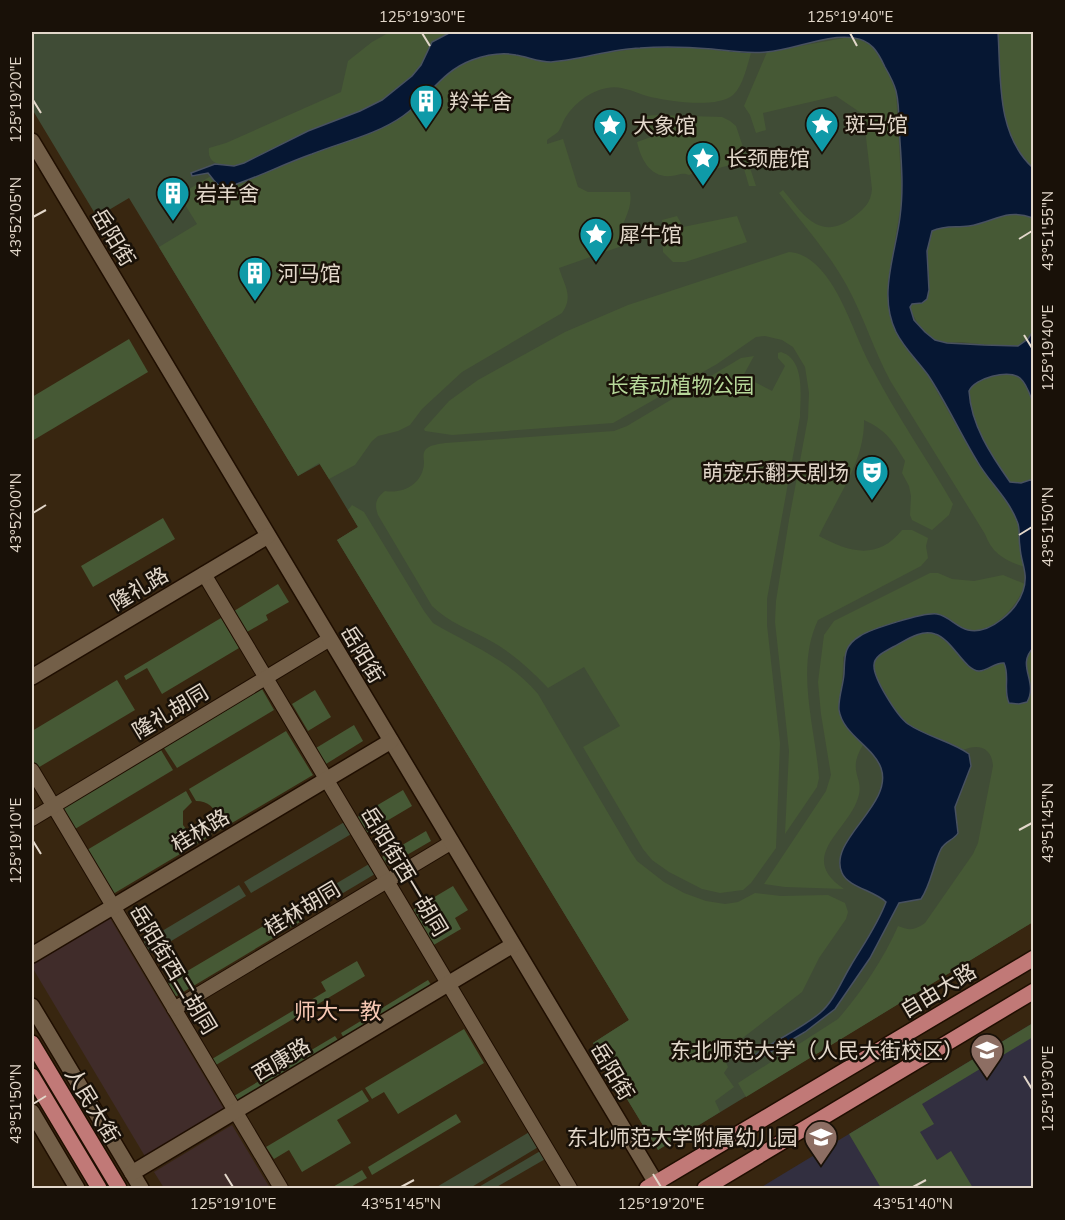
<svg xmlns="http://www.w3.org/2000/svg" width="1065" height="1220" viewBox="0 0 1065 1220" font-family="Mulish,'Noto Sans SC',sans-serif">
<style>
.commercial{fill:#402c2a}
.education{fill:#322f40}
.green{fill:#404c36}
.forest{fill:#465935}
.water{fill:#061733;stroke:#485160;stroke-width:1.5}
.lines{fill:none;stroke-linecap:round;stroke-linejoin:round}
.street-casing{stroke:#1f0e00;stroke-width:16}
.secondary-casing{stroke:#1f0e00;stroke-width:18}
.primary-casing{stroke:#1f0e00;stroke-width:18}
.street{stroke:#735f48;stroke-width:14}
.secondary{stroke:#735f48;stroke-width:15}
.primary{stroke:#c17977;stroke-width:15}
.ticks{fill:none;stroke:#e2d7ca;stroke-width:2}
.labels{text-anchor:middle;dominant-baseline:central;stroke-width:5;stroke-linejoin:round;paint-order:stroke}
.poi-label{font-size:21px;fill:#e2d7ca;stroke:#191108;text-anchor:start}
.street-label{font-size:21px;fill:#e2d7ca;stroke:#191108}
.park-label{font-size:21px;fill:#b7d89a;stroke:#191108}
.neighbourhood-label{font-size:22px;fill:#f7c8b4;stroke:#191108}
.neatline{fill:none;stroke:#e2d7ca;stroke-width:2}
.ticks-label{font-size:15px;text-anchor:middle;fill:#e2d7ca}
</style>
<rect width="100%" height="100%" fill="#382610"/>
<g class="commercial">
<path d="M110 918 225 1111 146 1158 32 967V965Z"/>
<path d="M232 1125 270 1188H164L154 1172Z"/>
</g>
<path class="education" d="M1033 1023V1188H760L849 1134Z"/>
<g class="green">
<path d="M32 32H1033V922L658 1150 593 1043 629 1020 337 540 358 527 320 464 298 476 129 198 97 217 32 109Z"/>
<path d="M346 821 353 833 251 893 244 882Z"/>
<path d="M369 864 375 874 328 902 322 892Z"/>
<path d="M239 885 246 896 148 955 142 943Z"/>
<path d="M531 1131 540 1146 470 1188H435Z"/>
<path d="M542 1150 547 1158 495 1188H477Z"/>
</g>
<g class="forest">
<path d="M390 32H451L432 42 421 65 412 76 382 100 360 111 308 131 244 163C230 167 206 168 209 148L226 143 341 92 348 61 372 42Z"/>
<path d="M998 32H1033V168C997 132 1001 79 998 32Z"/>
<path d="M844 38H858L869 42 884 64 896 92 902 198 888 283 909 352 926 372 978 464 1012 510 1020 526 1025 567C1006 561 992 554 985 534L891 382C874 351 864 317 847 286 829 253 802 223 779 193L783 190C804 216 821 243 855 216 865 208 871 202 872 189L864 120 861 113 836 96 763 113 766 130 756 133 750 115 744 106 767 52Z"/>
<path d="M639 48H693L751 53C747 66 743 86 733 95 717 109 666 101 647 96 634 92 621 85 607 88 590 91 573 104 564 120 562 124 561 128 558 132 555 135 550 137 547 140V144L563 139 578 187 588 192H630C634 215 615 225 622 246L559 268C564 285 574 296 562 313L462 372 422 409 410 425 398 431 378 436 372 441 355 465 329 479 319 463 298 476 159 247 197 224 179 195 211 176 216 184 249 180 293 161 387 125 421 101 440 79 461 65 477 58 495 54 509 53 548 62Z"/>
<path d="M657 115 722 117 730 121 736 126 756 186H749L742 162 715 169 711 167 708 172H696L689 175C682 172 679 175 671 176 650 178 641 159 637 142L651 137 644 116Z"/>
<path d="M1010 214 1025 215 1033 218V332L1018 346C999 347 981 344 962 342 953 342 943 344 935 340 922 333 914 319 910 307L911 304H916L929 290 927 251 932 231C945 224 958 228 971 225 984 222 996 217 1010 214Z"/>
<path d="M677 216 683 227 737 216 747 242 685 262H673L663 252 662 220Z"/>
<path d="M789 252C805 253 817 264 826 276 847 304 856 340 873 370 897 416 927 459 953 504L949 515 932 530 912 520 910 515 911 496 909 486 902 473 905 461C893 441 886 430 864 420 865 462 836 499 819 536 849 552 877 561 902 530H912L928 538 926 546 928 558 921 566 818 620C795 669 815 726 819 778L817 787 785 834 789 751 775 622 776 601 789 520 808 418 809 393 805 367 793 347 782 340 765 336 756 337 717 364 613 423 452 435 425 431 424 429 449 401 478 380 565 332 628 305Z"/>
<path d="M129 339 148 372 32 441V397Z"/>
<path d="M781 352C806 360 800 397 800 417L767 599V625L780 743 776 848 751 883 743 890 720 893 702 889 669 872 652 860 643 849 583 747 620 726 584 667 548 688C531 670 511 652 489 640 469 629 448 622 432 606L378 515C374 504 376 498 385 491 403 494 423 484 424 463 424 458 422 454 426 449 430 445 439 444 445 443L614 431 627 426 741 358 754 356 743 376 772 391 785 366 778 358V353Z"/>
<path d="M1011 374C1043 383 1033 453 1033 479L1021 483 1010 482C999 466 953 399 975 382 984 376 1000 376 1011 374Z"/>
<path d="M352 505 364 512 424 611 433 623C470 645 510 660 538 694L631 852 637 861 664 882 684 893 706 901 725 904 738 902 755 893 781 896 828 895 845 903 848 912 846 919 819 958 802 992 722 1054 728 1067 724 1073 734 1087 715 1101 720 1112 658 1150 593 1043 629 1020 337 540 358 527 348 510Z"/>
<path d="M163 518 175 539 93 587 81 566Z"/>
<path d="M930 573H938L952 579 974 581 1003 575 1025 584C1019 604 994 634 970 630 961 629 953 621 945 616L896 624 875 629 843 657C844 680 836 704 847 727 851 733 858 739 863 745 846 773 865 777 858 798 848 831 796 857 844 889L785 887 764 884 826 791 831 775 821 714 818 682 824 635 834 621Z"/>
<path d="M278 584 289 602 266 615 268 620 247 632 234 611Z"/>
<path d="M221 618 239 648 162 694 147 668 126 680 124 676Z"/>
<path d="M924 632C941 634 945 642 958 651 968 657 978 663 988 668L999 663H1004L1007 669 1006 686 1030 683C1026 668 1022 658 1033 647V922L746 1097 738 1083 838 1019C859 996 886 955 898 926 910 931 915 930 925 923L973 854 978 843 993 766C992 748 979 743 963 750 945 742 925 735 908 724 898 717 892 705 886 694 882 686 872 673 874 664 876 651 913 636 924 632Z"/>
<path d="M117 680 135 710 36 769 32 762V731Z"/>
<path d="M262 689 274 710 177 768 164 748Z"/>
<path d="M315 690 331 717 308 731 292 704Z"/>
<path d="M354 725 363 741 326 764 316 748Z"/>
<path d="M286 731 313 775 215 833 213 828C221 814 212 801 196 801L189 789Z"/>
<path d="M161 750 173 770 75 829 62 809Z"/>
<path d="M403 790 412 806 363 835 354 819Z"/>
<path d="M186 791 192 802 183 811V825C190 835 200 838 210 831L212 835 113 894 87 850Z"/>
<path d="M426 831 431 841 388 866 382 857Z"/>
<path d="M453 886 468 910 455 918 461 929 432 946 411 911Z"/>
<path d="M297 906 305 919 175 997 167 983Z"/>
<path d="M357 961 365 976 216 1065 212 1059 326 991 321 982Z"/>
<path d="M428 980 433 988 345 1040 341 1033Z"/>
<path d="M1033 1023V1037L922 1104 934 1124 920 1132 937 1160 951 1151 973 1188H881L849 1134Z"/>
<path d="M464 1029 484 1063 398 1114 384 1092 372 1099 365 1088Z"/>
<path d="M335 1036 340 1043 239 1103 234 1096Z"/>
<path d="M362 1090 369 1101 337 1120 351 1143 302 1172 289 1150 274 1159 266 1147Z"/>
<path d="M456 1114 461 1122 372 1175 368 1167Z"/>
<path d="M362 1170 367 1178 349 1188H331Z"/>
</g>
<path class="water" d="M451 32H998C1001 78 996 134 1033 168V218C1006 208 994 222 969 226 956 228 945 225 932 231L927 251 929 290 927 299 922 303 912 304 910 307 914 320 925 332 935 340 947 343 984 345 1018 346 1028 339 1033 331V403C1030 395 1027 384 1020 378 1008 369 975 378 969 391 971 425 991 455 1010 482L1021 483 1033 479 1034 647C1015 666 1039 681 1027 702L1019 704 1009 703C1003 690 1010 676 1004 663 995 662 988 671 979 671 965 671 952 639 935 634 920 629 905 641 893 647 886 651 874 656 874 665 873 678 897 716 908 724 927 737 951 741 969 754L971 766 955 807 958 833C954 840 945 841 941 849 933 865 931 884 921 899L899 903 870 958 835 1009 805 1032 757 1060 755 1055C775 1040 801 1029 820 1013 834 1001 841 982 850 967 863 945 877 926 886 902 875 891 848 887 842 873 827 840 894 805 881 768 873 746 843 735 839 710 838 699 843 686 844 674 845 657 843 646 860 636 871 629 924 612 937 614 949 616 956 627 968 630 990 635 1017 610 1023 591 1029 573 1021 564 1020 547 1018 537 1021 530 1017 521 1008 498 989 482 977 461 960 433 946 402 928 375 917 360 904 348 896 332 878 295 895 256 900 217 904 187 901 157 899 127 899 116 899 103 896 91 894 83 889 74 885 67 878 52 871 40 854 38 825 34 795 50 766 52 747 54 730 51 712 49 689 47 664 46 640 48 610 49 581 60 551 62 539 62 528 57 516 55 501 52 486 55 472 60 440 72 430 97 403 116 376 135 342 142 312 154 283 164 257 178 228 187 216 187 215 181 208 173L192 176 191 173 215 164 234 166 244 163 308 131 360 111 382 100 412 76 421 65 432 42Z"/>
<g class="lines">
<defs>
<g id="street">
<path d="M204 574 570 1188"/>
<path d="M32 770 281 1188"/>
<path d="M32 819 330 639"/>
<path d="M174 1009 452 842"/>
</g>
<g id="secondary">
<path d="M32 141 659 1188"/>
<path d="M32 677 268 536"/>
<path d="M32 955 391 741"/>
<path d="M32 1006 141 1188"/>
<path d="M32 1112 77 1188"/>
<path d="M132 1173 513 945"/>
</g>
<g id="primary">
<path d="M32 1043 119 1188"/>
<path d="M32 1076 99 1188"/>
<path d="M647 1188 1034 958"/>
<path d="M705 1188 1034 991"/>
</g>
</defs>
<use href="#street" class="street-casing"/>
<use href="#secondary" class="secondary-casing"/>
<use href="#primary" class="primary-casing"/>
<use href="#street" class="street"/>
<use href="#secondary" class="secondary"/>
<use href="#primary" class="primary"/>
</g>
<path class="ticks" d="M422 33 430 46M850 33 857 46M33 100 41 113M33 217 46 210M1019 239 1032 231M1024 335 1032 348M33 513 46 505M1019 535 1032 527M1019 830 1032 823M33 841 41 854M1024 1076 1032 1089M33 1104 46 1096M225 1174 233 1187M653 1174 661 1187M401 1187 414 1180M913 1187 926 1180"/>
<defs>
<symbol id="building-pin" viewBox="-11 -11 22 30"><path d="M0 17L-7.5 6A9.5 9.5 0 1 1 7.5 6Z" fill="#0f9aa8" stroke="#191108"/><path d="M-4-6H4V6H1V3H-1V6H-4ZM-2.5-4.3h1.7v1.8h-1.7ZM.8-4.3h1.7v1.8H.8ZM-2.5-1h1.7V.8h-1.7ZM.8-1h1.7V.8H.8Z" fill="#fff"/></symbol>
<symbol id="sight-pin" viewBox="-11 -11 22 30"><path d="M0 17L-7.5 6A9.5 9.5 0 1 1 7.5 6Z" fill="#0f9aa8" stroke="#191108"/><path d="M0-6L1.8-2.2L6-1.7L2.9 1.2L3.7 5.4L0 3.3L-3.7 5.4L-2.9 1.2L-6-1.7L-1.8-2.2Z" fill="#fff"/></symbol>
<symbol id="theatre-pin" viewBox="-11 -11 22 30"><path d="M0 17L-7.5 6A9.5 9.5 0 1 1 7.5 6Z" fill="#0f9aa8" stroke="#191108"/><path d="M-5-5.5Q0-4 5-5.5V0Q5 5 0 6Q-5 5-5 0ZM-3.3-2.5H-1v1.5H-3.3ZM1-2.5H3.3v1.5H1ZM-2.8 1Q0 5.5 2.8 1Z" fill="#fff"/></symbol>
<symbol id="university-pin" viewBox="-11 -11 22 30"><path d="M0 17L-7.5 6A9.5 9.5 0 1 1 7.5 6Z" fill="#8d6e63" stroke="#191108"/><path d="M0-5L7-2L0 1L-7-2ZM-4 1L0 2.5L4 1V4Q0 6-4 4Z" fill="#fff"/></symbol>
<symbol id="school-pin" viewBox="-11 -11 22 30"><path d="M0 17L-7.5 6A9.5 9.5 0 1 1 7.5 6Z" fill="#8d6e63" stroke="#191108"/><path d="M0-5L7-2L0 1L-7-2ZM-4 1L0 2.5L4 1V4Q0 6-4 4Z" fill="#fff"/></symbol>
</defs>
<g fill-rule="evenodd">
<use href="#building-pin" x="407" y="82" width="38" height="52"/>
<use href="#sight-pin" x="803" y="105" width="38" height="52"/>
<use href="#sight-pin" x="591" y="106" width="38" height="52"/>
<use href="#sight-pin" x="684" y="139" width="38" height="52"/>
<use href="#building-pin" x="154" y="174" width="38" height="52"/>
<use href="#sight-pin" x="577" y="215" width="38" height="52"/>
<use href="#building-pin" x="236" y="254" width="38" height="52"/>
<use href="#theatre-pin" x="853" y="453" width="38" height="52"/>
<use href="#university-pin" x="968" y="1031" width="38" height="52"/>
<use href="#school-pin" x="802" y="1118" width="38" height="52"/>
</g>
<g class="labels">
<g class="poi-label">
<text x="449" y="101">羚羊舍</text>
<text x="845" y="124">斑马馆</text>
<text x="633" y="125">大象馆</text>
<text x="726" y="158">长颈鹿馆</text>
<text x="196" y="193">岩羊舍</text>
<text x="619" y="234">犀牛馆</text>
<text x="278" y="273">河马馆</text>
<text x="849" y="472" text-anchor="end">萌宠乐翻天剧场</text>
<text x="964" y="1050" text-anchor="end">东北师范大学（人民大街校区）</text>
<text x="798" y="1137" text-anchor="end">东北师范大学附属幼儿园</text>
</g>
<g class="street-label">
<text transform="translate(114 237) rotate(59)">岳阳街</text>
<text transform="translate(139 588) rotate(-31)">隆礼路</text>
<text transform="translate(363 654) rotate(59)">岳阳街</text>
<text transform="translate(170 711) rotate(-31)">隆礼胡同</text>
<text transform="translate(200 830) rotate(-31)">桂林路</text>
<text transform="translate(405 871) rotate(59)">岳阳街西一胡同</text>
<text transform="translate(302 908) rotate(-31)">桂林胡同</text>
<text transform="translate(174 969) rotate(59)">岳阳街西二胡同</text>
<text transform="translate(938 990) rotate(-31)">自由大路</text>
<text transform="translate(281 1059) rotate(-31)">西康路</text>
<text transform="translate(613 1071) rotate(59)">岳阳街</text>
<text transform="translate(93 1105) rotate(59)">人民大街</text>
</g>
<g class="park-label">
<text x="681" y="385">长春动植物公园</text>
</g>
<g class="neighbourhood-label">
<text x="338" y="1011">师大一教</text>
</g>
</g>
<rect width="1065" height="1220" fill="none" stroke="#191108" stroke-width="66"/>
<rect x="33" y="33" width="999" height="1154" class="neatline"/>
<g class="ticks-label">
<text x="422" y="22">125°19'30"E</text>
<text x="850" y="22">125°19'40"E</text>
<text transform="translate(16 100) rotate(-90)" y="5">125°19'20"E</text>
<text transform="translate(16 217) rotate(-90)" y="5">43°52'05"N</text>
<text transform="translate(1048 231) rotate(-90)" y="5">43°51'55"N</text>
<text transform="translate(1048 348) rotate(-90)" y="5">125°19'40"E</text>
<text transform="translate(16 513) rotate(-90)" y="5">43°52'00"N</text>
<text transform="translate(1048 527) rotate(-90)" y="5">43°51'50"N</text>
<text transform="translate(1048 823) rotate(-90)" y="5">43°51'45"N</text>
<text transform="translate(16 841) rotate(-90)" y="5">125°19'10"E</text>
<text transform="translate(1048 1089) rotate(-90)" y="5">125°19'30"E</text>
<text transform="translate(16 1104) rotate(-90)" y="5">43°51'50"N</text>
<text x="233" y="1209">125°19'10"E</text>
<text x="401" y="1209">43°51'45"N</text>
<text x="661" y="1209">125°19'20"E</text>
<text x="913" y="1209">43°51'40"N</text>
</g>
</svg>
